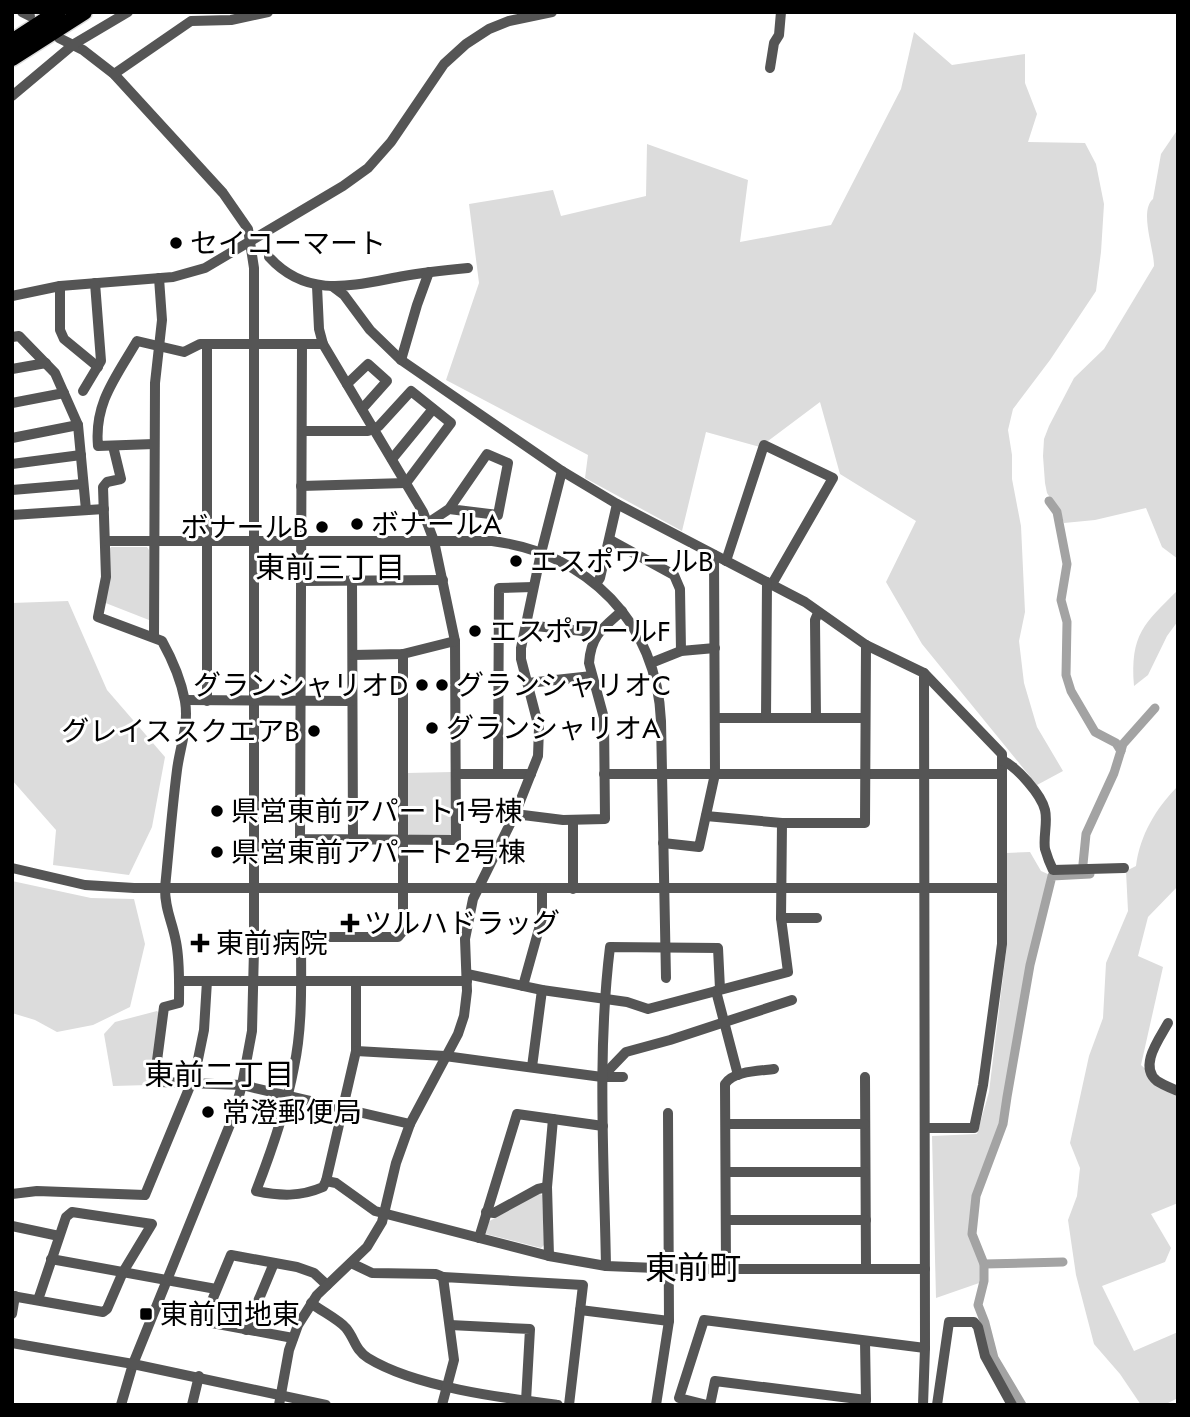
<svg xmlns="http://www.w3.org/2000/svg" width="1190" height="1417" viewBox="0 0 1190 1417" font-family="Jost,'Noto Sans JP',sans-serif">
<style>
.green{fill:#dcdcdc}
.lines{fill:none;stroke-linecap:round;stroke-linejoin:round}
.canal{stroke:#a3a3a3;stroke-width:9}
.highway-casing{stroke:#dbdbdb;stroke-width:19}
.minor{stroke:#555;stroke-width:10}
.highway{stroke:#000;stroke-width:16}
.poi-dot{fill:#000;stroke:#fff;stroke-width:2.5}
.labels{text-anchor:middle;dominant-baseline:central;stroke-width:6;stroke-linejoin:round;paint-order:stroke}
.poi-label{font-size:28px;fill:#000;stroke:#fff;text-anchor:start}
.neighbourhood-label{font-size:30px;fill:#000;stroke:#fff}
.quarter-label{font-size:32px;fill:#000;stroke:#fff}
</style>
<rect width="100%" height="100%" fill="#fff"/>
<g class="green">
<path d="M914 32 952 65 1025 54V83L1037 114 1028 142 1085 143 1096 164 1104 204 1101 252 1096 291 1050 360 1013 409 1008 430 1012 455V479L1021 526 1025 612 1019 641 1024 683 1037 727 1063 771 1037 785 922 644 886 582 916 521 840 474 820 402 760 447 706 432 682 531 585 478 588 455 446 380 479 283 469 204 553 190 561 216 646 196 647 144 748 180 740 242 831 225 901 89Z"/>
<path d="M1178 129V559L1162 547 1146 508 1095 520 1064 523 1060 512 1047 493 1045 483 1043 456 1044 439 1049 426 1074 378 1104 349 1154 266C1154 248 1139 211 1153 199L1161 154Z"/>
<path d="M111 547H147L149 550V620L103 602 108 551Z"/>
<path d="M1178 590V621L1167 636 1148 675 1134 686C1130 634 1144 624 1178 590Z"/>
<path d="M68 601 107 690 165 757 152 827 129 875 53 865 56 830 12 780V603Z"/>
<path d="M452 772 451 834 448 836H410L407 832V773Z"/>
<path d="M1178 786V886L1148 917 1138 956 1163 967 1141 1065 1151 1074 1178 1091V1203L1151 1214 1171 1248 1165 1262 1102 1286 1134 1351 1178 1332V1398L1164 1405H1141L1120 1374 1094 1344 1076 1275 1068 1220 1077 1196 1080 1168 1070 1143 1089 1056 1103 1018 1106 963 1128 911 1126 871 1136 866C1140 835 1156 808 1178 786Z"/>
<path d="M1030 852 1041 871 1050 875 1028 965 1002 1123 973 1198 969 1234 982 1265V1282L936 1298 932 1136 977 1134 989 1092 1007 944 1006 853Z"/>
<path d="M12 881 91 898 134 899 145 944 130 1007 93 1025 57 1032 35 1020 12 1013Z"/>
<path d="M157 1011 160 1014 149 1085 113 1086 104 1034 115 1022Z"/>
<path d="M538 1193 542 1195 544 1245 541 1248 486 1234 488 1222Z"/>
</g>
<g class="lines">
<g class="canal">
<path d="M1049 501 1057 512 1067 564 1061 600 1067 622 1066 675 1071 691 1095 732 1116 743 1121 751"/>
<path d="M1083 864 1086 834 1114 773 1123 744 1155 708"/>
<path d="M984 1264 1063 1262"/>
<path d="M1022 1405 994 1358 985 1323 978 1305 984 1281V1264L972 1234 976 1196 1003 1124 1007 1097 1030 965 1052 876 1090 874"/>
</g>
<defs>
<g id="highway">
<path d="M12 42 58 12"/>
<path d="M12 58 84 12"/>
</g>
</defs>
<use href="#highway" class="highway-casing"/>
<g class="minor">
<path d="M22 12 30 16"/>
<path d="M59 38 83 50 114 74 223 193 248 229 254 268V949L252 1031 242 1085 233 1117 133 1364 121 1405"/>
<path d="M770 68 774 43 779 35 781 12"/>
<path d="M114 74 191 21 231 20 268 12"/>
<path d="M12 96 74 44 128 12"/>
<path d="M269 257C308 300 354 285 404 276 426 272 447 270 468 268"/>
<path d="M60 286V330L64 339 98 367"/>
<path d="M332 286 344 295 370 330 401 360 562 471 617 504 805 602 866 645 924 673 1002 754V944L983 1085 974 1128H925"/>
<path d="M12 296 60 286 173 277 205 268 343 186 368 168 391 142 444 64 466 44 489 29 509 21 552 12"/>
<path d="M12 337 19 336 55 373 78 425 86 510"/>
<path d="M207 344V701"/>
<path d="M302 344 300 839 456 840 455 641 434 541 423 512 323 344 319 329 317 286"/>
<path d="M401 360 417 305 429 272"/>
<path d="M12 369 46 363"/>
<path d="M347 384 368 364 387 381 362 409"/>
<path d="M83 391 101 361 95 283"/>
<path d="M12 403 64 393"/>
<path d="M12 438 78 425"/>
<path d="M154 444 98 446C94 403 116 377 137 341L184 352 200 344H323"/>
<path d="M113 446 121 479 107 482 103 487 106 577 98 617 162 641C172 659 181 680 185 701 189 726 180 746 177 770 172 809 169 848 165 888 165 911 172 920 176 942 180 962 179 982 179 1003L164 1007 155 1076 160 1082 242 1085 410 1124"/>
<path d="M392 459 433 409"/>
<path d="M12 464 81 455"/>
<path d="M301 486 406 483 451 423 411 391 379 426 368 431H302"/>
<path d="M12 490 83 484"/>
<path d="M12 515 104 509"/>
<path d="M428 523 449 509 498 515 508 463 487 454 449 509"/>
<path d="M610 540 674 575 680 589 681 651"/>
<path d="M106 541H492C588 553 657 623 661 721L666 978"/>
<path d="M726 561 764 445 833 478 772 584"/>
<path d="M352 580 353 840"/>
<path d="M301 581 443 580"/>
<path d="M596 584 600 578 617 504"/>
<path d="M526 625 592 632 596 635"/>
<path d="M154 637 155 383 162 320 159 278"/>
<path d="M353 655 403 654 455 641"/>
<path d="M651 663 681 651 715 648"/>
<path d="M528 683 592 676"/>
<path d="M185 700 352 701"/>
<path d="M715 718H865"/>
<path d="M766 718 767 582"/>
<path d="M816 718 815 620 818 613"/>
<path d="M1002 760C1017 767 1041 794 1045 810 1048 822 1043 837 1045 849 1047 856 1050 864 1053 870L1124 868"/>
<path d="M498 773 499 588 533 587"/>
<path d="M456 774H531"/>
<path d="M604 774H1001"/>
<path d="M515 814 563 820 605 819 604 718 589 663C591 635 603 628 622 611"/>
<path d="M706 816 782 823H865L866 645"/>
<path d="M573 820V889"/>
<path d="M663 843 699 847 715 774 714 555"/>
<path d="M12 868 85 885 134 888H1001"/>
<path d="M781 918H817"/>
<path d="M467 974 542 990 627 1002 648 1009 788 972 781 918 782 823"/>
<path d="M179 981H467"/>
<path d="M356 981V1051L326 1181 323 1187C300 1197 280 1196 256 1191 272 1150 286 1110 294 1067 303 1025 301 980 301 937H398L403 931V654"/>
<path d="M523 986 542 918V889"/>
<path d="M716 991 738 1075"/>
<path d="M1168 1023C1160 1038 1138 1066 1157 1081 1163 1085 1171 1088 1178 1091"/>
<path d="M356 1051 445 1056 602 1077H623"/>
<path d="M532 1067 542 990"/>
<path d="M602 1077 626 1052 670 1040 792 1000"/>
<path d="M865 1077 866 1269"/>
<path d="M726 1124H865"/>
<path d="M726 1172H865"/>
<path d="M326 1181 336 1183 375 1211 549 1256 606 1266 681 1269H925"/>
<path d="M12 1194 37 1191 145 1195 195 1074 204 1030 207 981"/>
<path d="M486 1212 494 1213 538 1189 547 1187"/>
<path d="M726 1220H866"/>
<path d="M12 1226 59 1236"/>
<path d="M479 1238 517 1114 603 1126"/>
<path d="M549 1256 547 1187 553 1119"/>
<path d="M51 1259 216 1289"/>
<path d="M351 1263 372 1273 436 1274 443 1277"/>
<path d="M606 1266C604 1160 597 1053 610 947L718 948 720 989"/>
<path d="M726 1269 725 1084C733 1071 759 1071 774 1069"/>
<path d="M12 1296 103 1312 107 1309 123 1272 152 1224 72 1212 66 1217 38 1300"/>
<path d="M311 1303C321 1311 338 1319 346 1328 355 1339 355 1350 368 1358 415 1387 503 1398 558 1405"/>
<path d="M580 1310 669 1321"/>
<path d="M12 1314 15 1296"/>
<path d="M450 1325 530 1329 526 1401"/>
<path d="M246 1330 274 1263"/>
<path d="M293 1338 207 1322 206 1315 231 1255 297 1267 314 1273 327 1285"/>
<path d="M865 1341 866 1400"/>
<path d="M12 1343 133 1364 326 1405"/>
<path d="M192 1405 199 1376"/>
<path d="M279 1405 289 1350 298 1325 317 1295 367 1247 382 1222 396 1163 410 1124 458 1034 464 1016 467 991 465 939 473 899 515 814 538 756 539 728 521 659V648L541 553 562 471"/>
<path d="M442 1405 454 1360 443 1277 583 1285 569 1405"/>
<path d="M656 1405 669 1321 668 1113"/>
<path d="M707 1405 679 1398 704 1320 925 1348"/>
<path d="M710 1405 715 1381 866 1400 865 1405"/>
<path d="M923 1405 925 1348 924 673"/>
<path d="M937 1405 949 1322H974L978 1327 985 1356 1012 1405"/>
</g>
<use href="#highway" class="highway"/>
</g>
<g class="poi-dot">
<circle cx="176" cy="243" r="7"/>
<circle cx="357" cy="524" r="7"/>
<circle cx="322" cy="527" r="7"/>
<circle cx="516" cy="561" r="7"/>
<circle cx="475" cy="631" r="7"/>
<circle cx="422" cy="685" r="7"/>
<circle cx="442" cy="685" r="7"/>
<circle cx="432" cy="728" r="7"/>
<circle cx="314" cy="731" r="7"/>
<circle cx="217" cy="811" r="7"/>
<circle cx="217" cy="852" r="7"/>
<path d="M346.5 912.5h7v7h7v7h-7v7h-7v-7h-7v-7h7z"/>
<path d="M196.5 932.5h7v7h7v7h-7v7h-7v-7h-7v-7h7z"/>
<circle cx="208" cy="1112" r="7"/>
<rect x="139" y="1307" width="14" height="14" rx="3.5"/>
</g>
<g class="labels">
<g class="poi-label">
<text x="190" y="243">セイコーマート</text>
<text x="371" y="524">ボナールA</text>
<text x="308" y="527" text-anchor="end">ボナールB</text>
<text x="530" y="561">エスポワールB</text>
<text x="489" y="631">エスポワールF</text>
<text x="408" y="685" text-anchor="end">グランシャリオD</text>
<text x="456" y="685">グランシャリオC</text>
<text x="446" y="728">グランシャリオA</text>
<text x="300" y="731" text-anchor="end">グレイススクエアB</text>
<text x="231" y="811">県営東前アパート1号棟</text>
<text x="231" y="852">県営東前アパート2号棟</text>
<text x="364" y="923">ツルハドラッグ</text>
<text x="216" y="943">東前病院</text>
<text x="222" y="1112">常澄郵便局</text>
<text x="160" y="1314">東前団地東</text>
</g>
<g class="neighbourhood-label">
<text x="330" y="567">東前三丁目</text>
<text x="219" y="1074">東前二丁目</text>
</g>
<g class="quarter-label">
<text x="693" y="1268">東前町</text>
</g>
</g>
<rect width="1190" height="1417" fill="none" stroke="#000000" stroke-width="28"/>
</svg>
